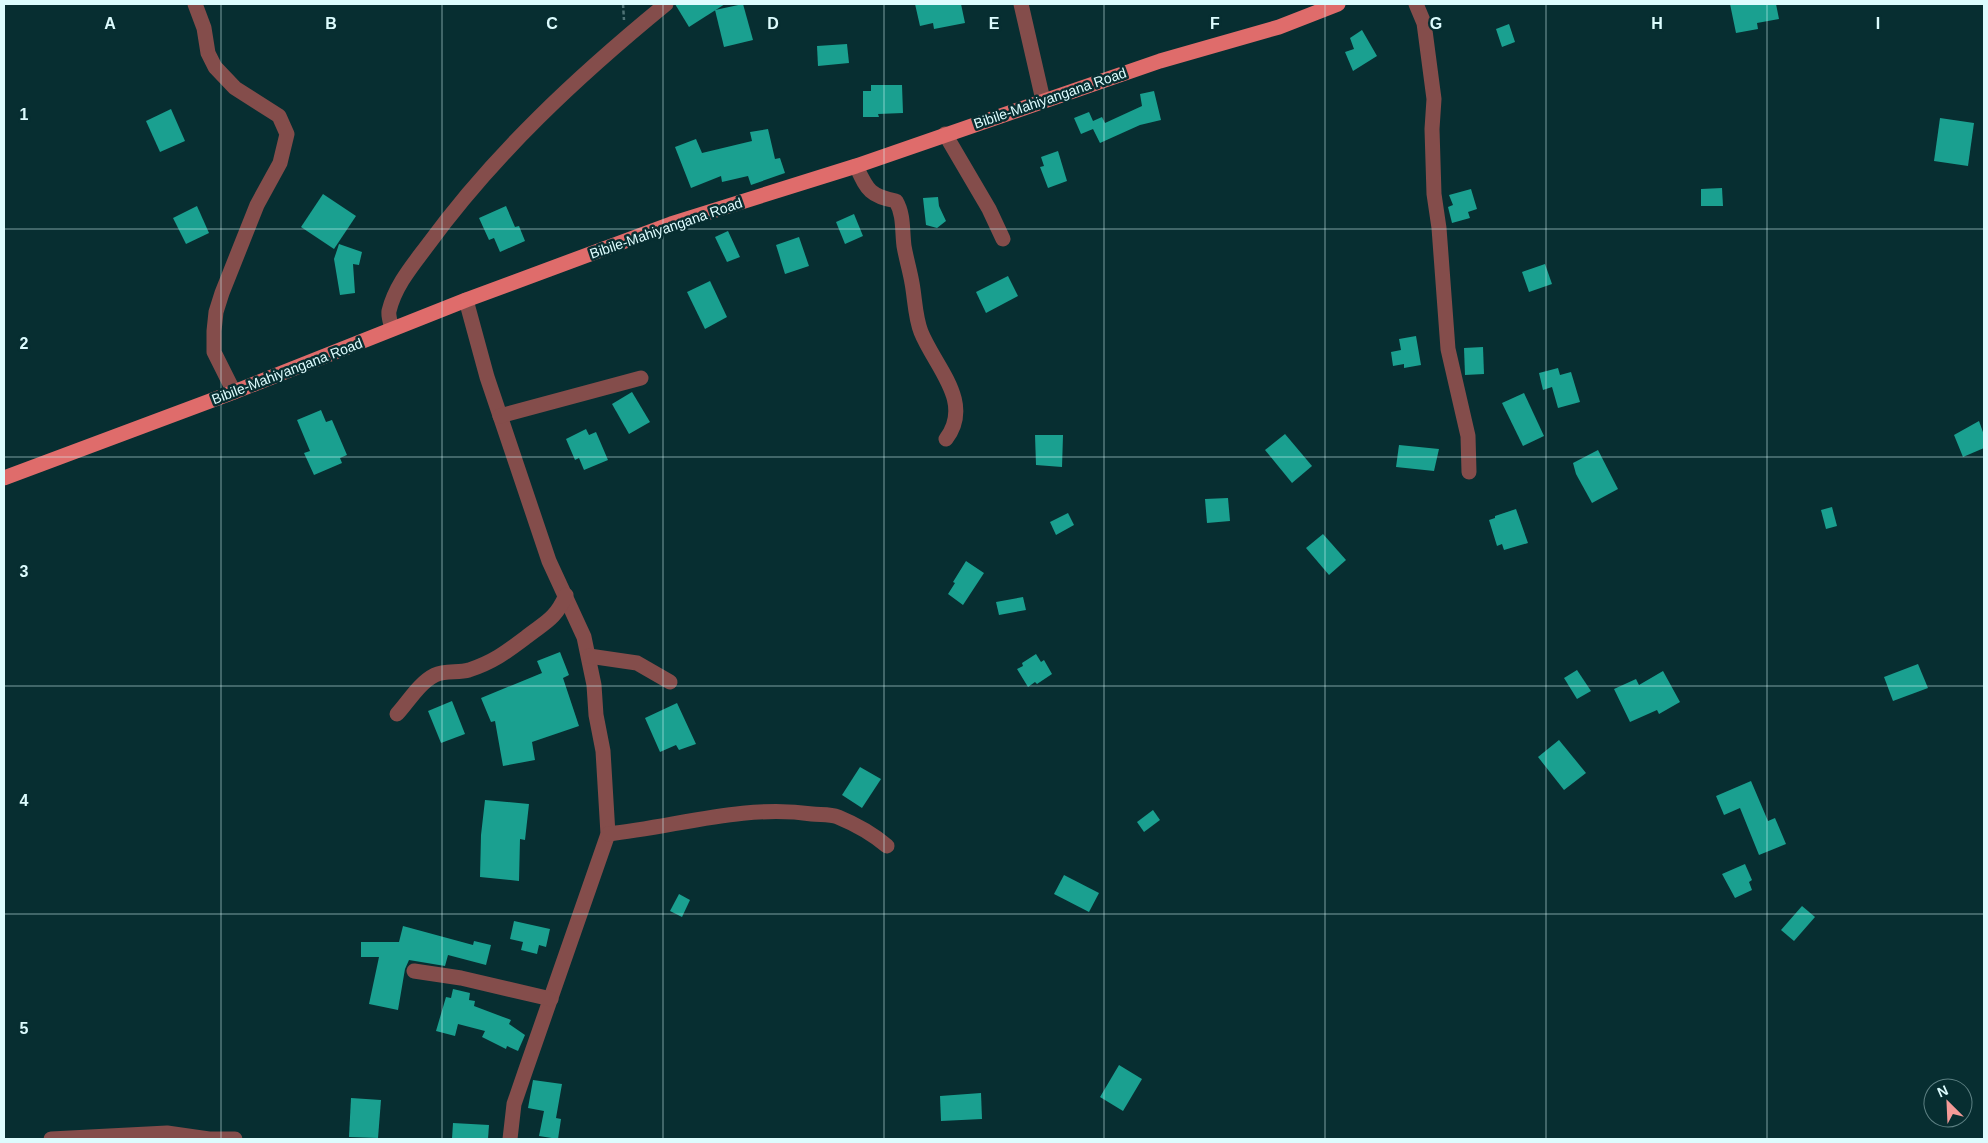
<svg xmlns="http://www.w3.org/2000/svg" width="1988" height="1143" viewBox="0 0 1988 1143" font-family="Arial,sans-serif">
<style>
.building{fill:#1aa090}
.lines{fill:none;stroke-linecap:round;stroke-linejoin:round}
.path{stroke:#4f7376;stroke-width:2.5;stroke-dasharray:4 2.5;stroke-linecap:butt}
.street{stroke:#844d4b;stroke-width:15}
.primary{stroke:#df6c6b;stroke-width:15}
.grid{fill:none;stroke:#ddfcfe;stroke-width:1;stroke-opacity:0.55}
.labels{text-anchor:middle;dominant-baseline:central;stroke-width:5;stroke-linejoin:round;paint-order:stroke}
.street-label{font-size:14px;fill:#ddfcfe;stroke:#072e31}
.grid-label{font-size:16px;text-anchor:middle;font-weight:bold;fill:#ddfcfe;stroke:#072e31;stroke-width:5;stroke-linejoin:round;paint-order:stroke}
</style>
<rect width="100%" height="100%" fill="#072e31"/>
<g class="building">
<path d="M675 4H725L689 27Z"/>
<path d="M743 4 753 40 724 47 715 10Z"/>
<path d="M915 4H961L965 23 934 29 933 23 920 26Z"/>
<path d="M1730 4H1776L1779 19 1757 23 1758 29 1736 33Z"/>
<path d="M1509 24 1515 42 1502 47 1496 29Z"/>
<path d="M1362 30 1377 56 1353 71 1345 52 1354 49 1350 38Z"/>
<path d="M847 44 849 63 818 66 817 46Z"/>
<path d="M871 85H902L903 113 878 114 879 117H863V91H871Z"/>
<path d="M1154 91 1161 120 1140 125 1100 143 1093 129 1081 134 1074 118 1089 112 1093 121 1102 117 1105 123 1142 106 1140 94Z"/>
<path d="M171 109 185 141 160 152 146 121Z"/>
<path d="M1940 118 1974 123 1968 166 1934 161Z"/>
<path d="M768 129 775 159 780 158 785 173 751 185 748 176 722 182 721 176 691 188 675 147 696 139 702 153 752 141 750 132Z"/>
<path d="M1058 151 1067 181 1048 188 1040 167 1044 166 1041 157Z"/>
<path d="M1722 188 1723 206H1701V189Z"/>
<path d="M1471 189 1477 209 1468 212 1470 218 1452 223 1448 207 1453 205 1449 195Z"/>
<path d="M323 194 356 216 334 249 301 227Z"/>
<path d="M938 197 939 206 946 221 937 228 926 225 923 198Z"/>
<path d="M197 206 209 233 186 244 173 218Z"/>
<path d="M506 206 515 227 519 226 525 241 500 252 494 238 489 240 479 218Z"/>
<path d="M854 214 863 236 845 244 836 222Z"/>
<path d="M728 231 740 257 727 262 715 237Z"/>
<path d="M799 237 809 266 785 274 776 245Z"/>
<path d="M339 244 362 252 359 265 353 264 355 293 340 295 334 259Z"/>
<path d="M1545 264 1552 284 1529 292 1522 272Z"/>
<path d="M1008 276 1018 296 986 313 976 292Z"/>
<path d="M710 281 727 317 705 329 687 292Z"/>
<path d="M1416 336 1421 365 1404 368V364L1393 366 1391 352 1401 350 1399 339Z"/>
<path d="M1483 347 1484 374 1465 375 1464 348Z"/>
<path d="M1558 368 1560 375 1571 372 1580 402 1558 408 1552 387 1543 390 1539 373Z"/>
<path d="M632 392 650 422 629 434 612 404Z"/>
<path d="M1524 393 1544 436 1523 446 1502 403Z"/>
<path d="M321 410 326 422 332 420 347 455 340 458 342 463 314 475 304 453 310 451 297 420Z"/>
<path d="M1979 421 1984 435V448L1963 457 1954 435Z"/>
<path d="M586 429 589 435 596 432 608 460 584 470 579 458 575 460 566 439Z"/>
<path d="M1285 434 1312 466 1292 483 1265 450Z"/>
<path d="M1035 435H1063L1062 467 1036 465Z"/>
<path d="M1399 445 1439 449 1434 471 1396 467Z"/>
<path d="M1598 450 1618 489 1592 503 1576 474 1573 463Z"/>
<path d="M1228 498 1230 521 1207 523 1205 499Z"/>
<path d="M1832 507 1837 526 1826 529 1821 510Z"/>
<path d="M1516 509 1528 543 1504 550 1502 544 1497 546 1489 520 1495 518V516Z"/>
<path d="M1068 513 1074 525 1056 535 1050 522Z"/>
<path d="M1323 534 1346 560 1329 575 1306 548Z"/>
<path d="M966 561 984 573 963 605 948 594 955 583 953 582Z"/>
<path d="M1023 597 1026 610 999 615 996 602Z"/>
<path d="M560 652 569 675 563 678 579 726 532 742 535 760 503 766 495 721 491 722 481 698 542 673 537 661Z"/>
<path d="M1036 654 1041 662 1044 660 1052 674 1037 684 1035 682 1028 687 1017 669 1023 666 1022 663Z"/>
<path d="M1918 664 1928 688 1893 701 1884 677Z"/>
<path d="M1577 670 1591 691 1577 699 1564 678Z"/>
<path d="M1663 671 1680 702 1659 714 1657 710 1630 722 1614 689 1636 679 1639 685Z"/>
<path d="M452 701 465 734 441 743 428 711Z"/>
<path d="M677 703 696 744 679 750 676 745 660 752 645 718Z"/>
<path d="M1559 740 1586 773 1564 790 1538 757Z"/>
<path d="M860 767 881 779 862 808 842 795Z"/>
<path d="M1751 781 1768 821 1775 818 1786 844 1759 855 1740 808 1724 815 1716 796Z"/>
<path d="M485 800 529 804 525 840 520 839 519 881 480 877 481 835Z"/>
<path d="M1153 810 1160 820 1144 832 1137 822Z"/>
<path d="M1745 864 1752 880 1749 882 1752 890 1735 898 1722 874Z"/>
<path d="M1064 875 1099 893 1089 912 1054 894Z"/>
<path d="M679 894 690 900 682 917 670 911Z"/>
<path d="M1802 906 1815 917 1794 941 1781 930Z"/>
<path d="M514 921 550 929 546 947 539 945 537 954 521 950 523 942 510 939Z"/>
<path d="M403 926 473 945 474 941 491 945 486 965 448 955 445 966 409 960 405 969 398 1010 369 1004 379 957H361V942H399Z"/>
<path d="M453 989 470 993 469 1000 475 1001 474 1006 511 1020 509 1024 525 1035 518 1051 507 1046 506 1049 482 1037 485 1031 458 1024 455 1036 436 1031 446 997 451 998Z"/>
<path d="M1119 1065 1142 1079 1123 1111 1100 1097Z"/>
<path d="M533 1080 562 1084 556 1118 561 1119 558 1139 539 1136 544 1111 528 1108Z"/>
<path d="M981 1093 982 1119 941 1121 940 1096Z"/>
<path d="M351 1098 381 1100 378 1138 349 1137Z"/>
<path d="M453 1123 489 1125 488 1139H452Z"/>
</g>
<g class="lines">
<path class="path" d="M623 4 624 20"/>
<g class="street">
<path d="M195 4 204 28 208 53 215 67 235 88 279 116 287 134 280 163 257 205 222 293 216 312 214 331V352L234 392"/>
<path d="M1021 4 1043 100"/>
<path d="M1416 4 1424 23 1434 99 1432 129 1434 194 1439 228 1448 349 1468 436 1469 472"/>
<path d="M945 134 989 209 1003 239"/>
<path d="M856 166C867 189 869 196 896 201 904 215 902 230 904 246 906 258 910 271 912 283 915 299 915 317 921 332 935 367 974 402 946 439"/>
<path d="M466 300 487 377 549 561 584 637 594 685 596 715 603 751 608 834 525 1072 514 1104 510 1139"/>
<path d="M392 329C391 324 388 316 389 311 395 286 412 266 427 246 494 154 578 76 666 4"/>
<path d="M500 416 641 378"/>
<path d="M589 656 637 663 670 682"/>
<path d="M397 714C409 701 419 683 435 675 445 670 458 673 469 670 493 662 505 653 525 638 545 622 555 620 566 595"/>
<path d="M608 834C676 827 743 804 812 814 820 815 830 814 838 817 855 824 874 835 887 846"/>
<path d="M414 971 461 978 551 999"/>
<path d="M51 1139 167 1133 209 1139H235"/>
</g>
<path class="primary" d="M4 478 234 392 466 300 671 224 856 166 1160 61 1279 27 1338 4"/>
</g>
<path class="grid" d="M221 4V1139M442 4V1139M663 4V1139M884 4V1139M1104 4V1139M1325 4V1139M1546 4V1139M1767 4V1139M4 229H1984M4 457H1984M4 686H1984M4 914H1984"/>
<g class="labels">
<g class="street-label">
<text transform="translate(1050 98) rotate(-19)">Bibile-Mahiyangana Road</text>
<text transform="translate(666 228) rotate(-19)">Bibile-Mahiyangana Road</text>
<text transform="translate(287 371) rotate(-21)">Bibile-Mahiyangana Road</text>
</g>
</g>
<g class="grid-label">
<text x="110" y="29">A</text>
<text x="331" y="29">B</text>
<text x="552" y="29">C</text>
<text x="773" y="29">D</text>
<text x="994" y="29">E</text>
<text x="1215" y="29">F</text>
<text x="1436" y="29">G</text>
<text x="1657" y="29">H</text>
<text x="1878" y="29">I</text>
<text x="24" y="120">1</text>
<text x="24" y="349">2</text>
<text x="24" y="577">3</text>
<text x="24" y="806">4</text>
<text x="24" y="1034">5</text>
</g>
<rect width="1988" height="1143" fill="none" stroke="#ddfcfe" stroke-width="10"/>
<g transform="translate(1948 1103) rotate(336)"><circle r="24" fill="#072e31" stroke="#5d8083"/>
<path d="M0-4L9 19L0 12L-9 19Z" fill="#f59b98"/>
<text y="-8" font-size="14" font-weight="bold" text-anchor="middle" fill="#ddfcfe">N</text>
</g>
</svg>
